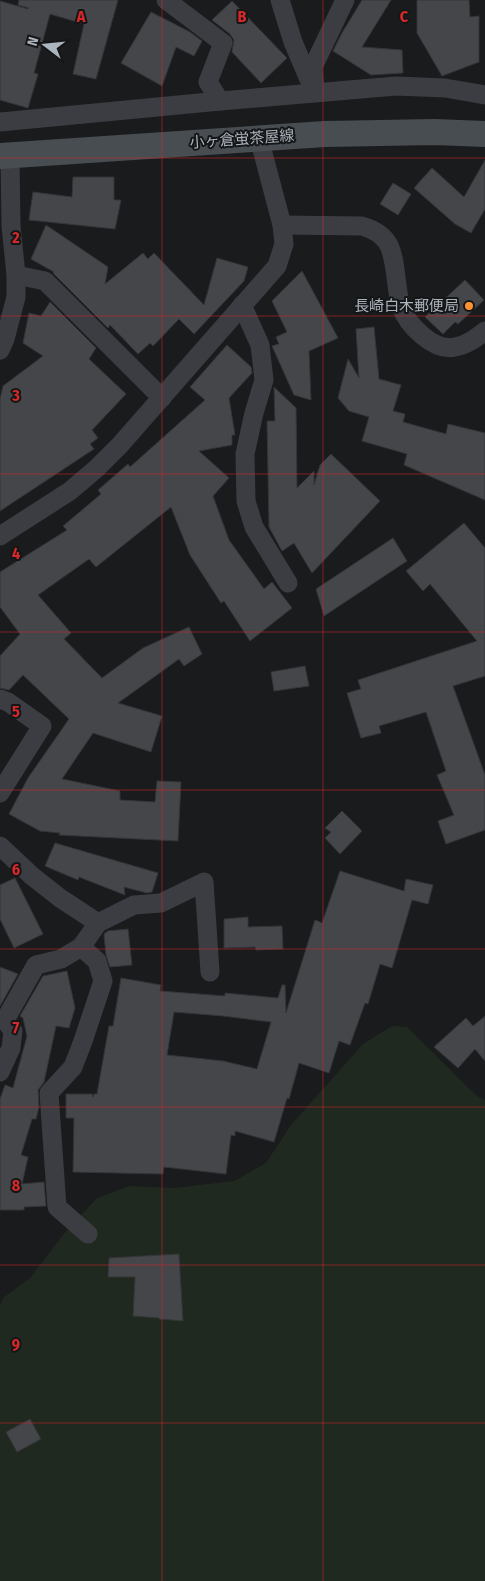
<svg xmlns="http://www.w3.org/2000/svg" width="485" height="1581" viewBox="0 0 485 1581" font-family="'Fira Sans Condensed','Noto Sans JP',sans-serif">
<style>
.green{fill:#20291f}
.building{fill:#44464a;stroke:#343539;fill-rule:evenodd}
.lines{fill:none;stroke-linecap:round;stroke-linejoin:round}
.street{stroke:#3b3d42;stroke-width:19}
.secondary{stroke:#484d52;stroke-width:26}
.grid{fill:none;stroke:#d62828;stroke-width:1;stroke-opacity:0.55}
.poi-dot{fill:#ff9330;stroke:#151618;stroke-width:2}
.labels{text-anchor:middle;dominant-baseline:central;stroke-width:4;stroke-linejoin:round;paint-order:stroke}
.street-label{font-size:15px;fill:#acb4bd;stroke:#151618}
.poi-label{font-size:15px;fill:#acb4bd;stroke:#151618;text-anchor:end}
.grid-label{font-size:16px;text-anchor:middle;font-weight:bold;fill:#d62828;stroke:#151618;stroke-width:4;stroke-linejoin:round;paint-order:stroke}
</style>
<rect width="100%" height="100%" fill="#1a1b1d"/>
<path class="green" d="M392 1026 407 1027 477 1096 485 1100V1581H0V1306L3 1298 30 1278 63 1235 97 1198 129 1186 174 1188 234 1181 266 1163 291 1125 363 1044Z"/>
<g class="building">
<path d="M19 0H118L96 79 73 74 84 24 50 14 34 73 38 74 28 108 0 100V1L28 9 29 8 18 5Z"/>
<path d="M362 0H391L362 47 402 50 403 73 371 75 333 51 342 33Z"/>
<path d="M417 0H469L470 17 479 16V62L442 76 417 33Z"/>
<path d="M232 1 287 58 261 83 232 52 234 40 230 34 212 20Z"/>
<path d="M151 12 190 32 202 41 194 56 176 47 162 86 121 63Z"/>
<path d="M485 160V209L471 233 455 224 414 188 432 168 464 197Z"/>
<path d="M73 177H114V200H121L115 229 29 220 33 192 72 197Z"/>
<path d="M393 183 411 194 398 215 380 204Z"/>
<path d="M46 225 108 267 105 284 143 253 148 259 154 253 204 305 217 258 248 267 244 281 194 334 179 319 153 346 150 343 138 354 110 325 108 328 53 273 54 272 31 259Z"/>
<path d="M302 271 338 338 309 351 311 400 294 395 272 346 279 344 276 337 287 332 272 301Z"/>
<path d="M465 280 484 300 458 324 455 322 443 334 425 317Z"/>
<path d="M50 302 96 348 89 359 126 394 92 430 98 438 90 444 94 449 0 511V399L3 386 43 356 23 343 29 313 41 316Z"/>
<path d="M374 327 379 379 401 385 393 411 405 414 403 422 446 434 448 424 485 433V500L404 465 407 454 362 441 369 417 349 411 338 398 348 359 359 378 356 329Z"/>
<path d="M227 345 251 367 252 373 229 398 235 435H232V445L199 451 229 478 213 496 229 540 264 589 272 582 292 608 250 641 224 601 221 603 190 555 171 507 96 567 89 559 38 595 71 633 64 639 102 678 143 648 189 627 202 654 184 666 179 659 118 703 162 716 151 752 93 733 62 779 120 791V800L155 802 157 781 181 782 178 841 59 835 60 833 40 831 9 814 28 778 69 719 23 675 9 690 0 688V656L20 634 0 607V572L67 530 63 526 101 494 98 490 128 464 130 467 205 400 190 387Z"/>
<path d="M274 387 296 408 297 488 314 471V485L320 465 331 454 380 501 312 573 294 543 282 551 269 527 267 421H275Z"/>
<path d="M464 523 485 548V676L453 686 485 775V830L446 844 438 821 454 815 437 775 446 771 426 712 379 726 381 733 361 738 347 693 361 689 358 680 477 641 430 584 423 591 406 571Z"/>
<path d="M393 538 407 561 324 616 316 589Z"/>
<path d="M305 666 309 686 274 691 271 672Z"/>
<path d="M342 811 362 831 340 854 325 838 331 832 325 828Z"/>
<path d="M55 843 158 873 152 892 147 893 124 887 125 895 79 877 78 880 45 866Z"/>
<path d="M340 871 404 891 406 879 433 885 428 904 412 900 392 968 380 964 368 1004 365 1003 350 1045 339 1041 329 1073 299 1063 289 1099 287 1098 274 1142 235 1131V1136L231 1135 226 1174 164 1167 163 1174 73 1172 74 1118H66V1094H92L93 1097 94 1094H97L109 1026H113L121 978 161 985 160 991 225 996V993L278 998 282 985H285L286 1013 315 920 322 923ZM174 1012 223 1016 271 1022 257 1069 223 1061 167 1055Z"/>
<path d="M15 878 43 934 14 948 0 919V885Z"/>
<path d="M248 917V927L282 926 283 949 256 950 255 947 224 948V919Z"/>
<path d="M128 929 132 965 110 967 106 955 104 934 108 931Z"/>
<path d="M0 967 18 974 0 1006Z"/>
<path d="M67 971 75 1008 69 1028 56 1026 44 1082 38 1090 39 1107 36 1119H32L21 1155 28 1157 22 1184 44 1182 46 1206 24 1207V1210H0V1099L5 1085 13 1088 27 1036 23 1018 20 1016 43 976Z"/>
<path d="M485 1016V1061L475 1049 458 1068 434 1047 466 1018 473 1026Z"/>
<path d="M179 1254 183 1321 159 1319V1318L133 1316 135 1277H108L109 1258Z"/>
<path d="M30 1419 41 1439 17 1452 6 1432Z"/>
</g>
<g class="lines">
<g class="street">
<path d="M166 0 223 43 208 82 220 101"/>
<path d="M280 0 293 42 311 84"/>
<path d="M315 92 313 67 345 0"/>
<path d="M0 122 220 101 396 86 445 88 485 95"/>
<path d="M282 225 362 226C372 229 381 233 387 242 397 257 395 288 401 306 407 325 434 352 455 347 467 345 476 338 485 331"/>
<path d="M16 275 45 281 162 398"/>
<path d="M242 305 260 345 264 380 254 413 245 454 246 501 254 527 288 583"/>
<path d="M0 350 5 339 16 297V275L11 226 10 155"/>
<path d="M0 536 70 491 97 468 120 445 277 266 284 244 282 225 259 138"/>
<path d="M0 699 8 702 42 726 0 793"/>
<path d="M0 846 32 876 60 898 98 923 81 947 97 961 103 981 83 1041 73 1067 49 1093 57 1207 88 1234"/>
<path d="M98 923 134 905 161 903 204 882 210 972"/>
<path d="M0 1019 5 1020 13 1031 11 1048 0 1072"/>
<path d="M5 1020 36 965 61 959 81 947"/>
</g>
<path class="secondary" d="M0 156 325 134 435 132 485 134"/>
</g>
<path class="grid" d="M162 0V1581M323 0V1581M0 158H485M0 316H485M0 474H485M0 632H485M0 790H485M0 949H485M0 1107H485M0 1265H485M0 1423H485"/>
<circle class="poi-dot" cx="469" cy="306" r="5"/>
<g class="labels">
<g class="street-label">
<text transform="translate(242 139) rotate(-4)">小ヶ倉蛍茶屋線</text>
</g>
<g class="poi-label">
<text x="459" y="306">長崎白木郵便局</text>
</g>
</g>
<g class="grid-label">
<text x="81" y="22">A</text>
<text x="242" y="22">B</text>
<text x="404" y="22">C</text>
<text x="16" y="243">2</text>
<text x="16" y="401">3</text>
<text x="16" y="559">4</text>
<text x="16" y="717">5</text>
<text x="16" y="875">6</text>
<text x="16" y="1033">7</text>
<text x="16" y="1191">8</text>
<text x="16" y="1350">9</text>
</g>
<g transform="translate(45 45) rotate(286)" stroke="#151618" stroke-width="4" paint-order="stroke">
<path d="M0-4L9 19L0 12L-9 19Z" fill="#acb4bd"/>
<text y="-8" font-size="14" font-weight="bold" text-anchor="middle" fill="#acb4bd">N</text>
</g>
</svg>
